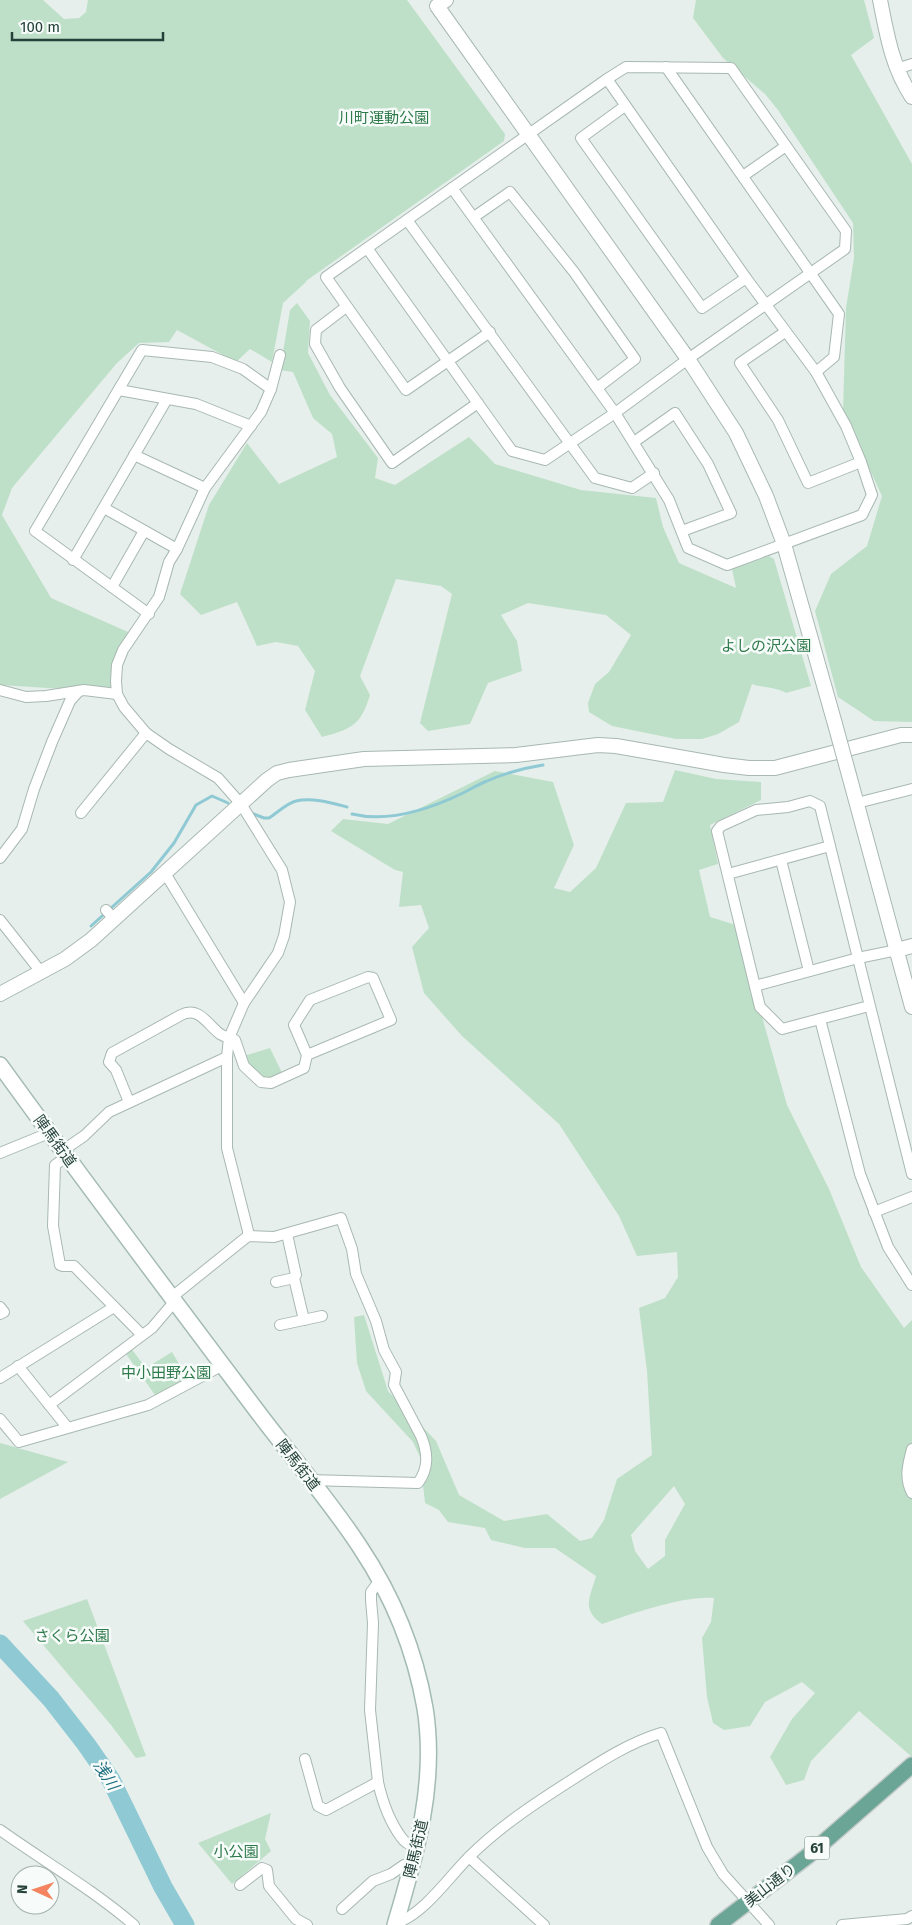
<svg xmlns="http://www.w3.org/2000/svg" width="912" height="1925" viewBox="0 0 912 1925" font-family="'Fira Sans','Noto Sans JP',sans-serif">
<style>
.green{fill:#bfe0c8;fill-rule:evenodd}
.lines{fill:none;stroke-linecap:round;stroke-linejoin:round}
.stream{stroke:#8ec9d4;stroke-width:3}
.river{stroke:#8ec9d4;stroke-width:19}
.minor-casing{stroke:#a8b8b2;stroke-width:12}
.tertiary-casing{stroke:#a8b8b2;stroke-width:16}
.secondary-casing{stroke:#a4bbb3;stroke-width:18}
.primary-casing{stroke:#c2cac8;stroke-width:18}
.minor{stroke:#fff;stroke-width:10}
.tertiary{stroke:#fff;stroke-width:14}
.secondary{stroke:#fff;stroke-width:15}
.primary{stroke:#6aa596;stroke-width:15}
.tertiary-bridge-casing{stroke:#a8b8b2;stroke-width:16;stroke-linecap:butt}
.tertiary-bridge{stroke:#fff;stroke-width:14}
.labels{text-anchor:middle;dominant-baseline:central;stroke-width:5;stroke-linejoin:round;paint-order:stroke}
.shield{fill:#f7fbf9;stroke:#637a73;stroke-width:1}
.shield-label{font-size:14px;font-weight:bold;fill:#24423a}
.park-label{font-size:15px;fill:#2d7a4b;stroke:#f7fbf9}
.street-label{font-size:15px;fill:#24423a;stroke:#f7fbf9}
.water-label{font-size:16px;font-style:italic;fill:#1c6f80;stroke:#f7fbf9}
</style>
<rect width="100%" height="100%" fill="#e6efeb"/>
<g class="green">
<path d="M0 0H43L64 19 79 18 86 12 88 0H407L505 134 504 141 306 281V282L283 303 272 362 250 349 236 362 177 330 169 342 139 343 117 363 12 488 2 515 51 598 128 632 113 662 111 692 0 685Z"/>
<path d="M696 0H864L874 38 851 55 912 164V722L874 721 838 697 815 611 831 574 867 546 882 496 843 412 846 308 854 258 853 223 778 110 765 94 723 58 693 18Z"/>
<path d="M297 303 310 321 308 353 330 395 378 458 375 478 395 485 469 437 495 464 581 490 656 498 663 527 679 563 736 588 732 569 769 556 774 559 811 686 786 693C777 687 763 688 752 684L739 722 718 734 702 739H676L612 726 589 712 588 703 595 684 609 672 631 635 606 615 528 603 501 615 517 641 522 671 488 683 470 724 428 731 420 723 452 594 441 586 396 579 360 676 370 695C361 725 352 729 322 737L305 710 315 671 298 646 276 642 257 646 237 602 201 615 180 594 209 505 247 443 279 484 337 457 332 434 313 418 293 372 280 370 290 310Z"/>
<path d="M675 770 716 779 761 782V800L710 825 718 864 699 870 710 917 736 925 787 1105 829 1189 861 1267 904 1328 912 1320V1757L859 1711 811 1761 804 1780 786 1785 770 1757 792 1719 815 1693 802 1682 765 1702 750 1726 724 1730 713 1723 707 1697 702 1638 711 1622 714 1598C684 1595 631 1614 602 1624 581 1609 590 1598 596 1576L555 1548H525L491 1540 485 1528 448 1522 439 1510 425 1503 420 1457 413 1442 366 1391 357 1363 354 1317 364 1315 388 1391 436 1441 459 1495 504 1521 547 1514 580 1541 592 1538 604 1520 617 1479 652 1455 647 1371 639 1308 665 1298 678 1277 677 1252 637 1256 619 1216 559 1124 462 1036 424 993 412 947 429 928 421 905 399 907 403 872 395 870 331 831 343 819 388 824 495 771 553 782 574 845 554 888 570 892 596 868 626 803 663 802ZM674 1486 685 1504 665 1540V1556L648 1569 635 1551 631 1535Z"/>
<path d="M270 1048 284 1077 266 1084 241 1057Z"/>
<path d="M130 1347 146 1368 172 1352 188 1379 155 1395 124 1351Z"/>
<path d="M0 1443 68 1462 0 1499Z"/>
<path d="M87 1599 146 1756 136 1758 111 1725 23 1621Z"/>
<path d="M271 1813 265 1839 271 1851 232 1884 198 1843Z"/>
</g>
<g class="lines">
<g class="stream">
<path d="M251 813 264 818H269C277 813 287 803 296 801 312 797 332 803 347 807"/>
<path d="M352 814C389 823 430 809 463 793 471 789 479 784 487 781 505 773 524 768 543 765"/>
<path d="M91 926 151 872 174 843 196 805 212 796 228 803"/>
</g>
<path class="river" d="M0 1644 51 1699 86 1744 111 1780 163 1887 185 1925"/>
<defs>
<g id="minor">
<path d="M666 67 839 314 834 357 816 372"/>
<path d="M896 69 912 64"/>
<path d="M625 106 581 138 702 308 746 278"/>
<path d="M743 176 786 146"/>
<path d="M452 188 615 413 669 500 688 548 727 565 862 515 872 495 861 462 846 426 816 372 746 278 607 79"/>
<path d="M474 217 510 192 574 272 635 359 597 388"/>
<path d="M407 220 595 478 632 488 654 473"/>
<path d="M367 248 512 451 545 460 615 413 688 359 845 249 846 231 731 68 626 67 607 79 326 277 406 390 490 332"/>
<path d="M346 307 316 330 315 344 340 388 392 463 478 403"/>
<path d="M785 332 740 363 778 420 808 483 861 462"/>
<path d="M119 390 196 404 251 426"/>
<path d="M634 442 675 413 708 464 731 513 682 531"/>
<path d="M134 455 205 488"/>
<path d="M104 508 177 549"/>
<path d="M73 560 167 399"/>
<path d="M112 587 144 531"/>
<path d="M149 614 35 531 142 350 212 357 243 369 271 389"/>
<path d="M0 690 26 697 46 696 84 690 117 694"/>
<path d="M857 803 912 789"/>
<path d="M81 813 146 733"/>
<path d="M0 858 22 829 34 789 52 742 70 701 79 691"/>
<path d="M781 860 809 971"/>
<path d="M165 873 244 1003"/>
<path d="M728 874 830 846"/>
<path d="M106 910 114 919"/>
<path d="M0 920 41 972"/>
<path d="M755 986 858 958 897 950"/>
<path d="M869 1006 782 1029 760 1007 717 831 721 826 756 810 788 807 810 801 820 806 912 1174"/>
<path d="M820 1019 860 1174 888 1247 912 1285"/>
<path d="M129 1102 116 1070 109 1062 112 1053 181 1015C199 1006 207 1024 220 1034 225 1037 230 1038 235 1040L244 1066 261 1082 271 1083 304 1068 307 1055 294 1025 310 1000 368 977 373 978 391 1020 307 1055"/>
<path d="M62 1151 84 1136 109 1112 227 1057"/>
<path d="M0 1153 49 1133"/>
<path d="M66 1157 55 1165 53 1226 60 1265 63 1266H74L142 1335"/>
<path d="M874 1212 912 1197"/>
<path d="M287 1234 296 1275 294 1278 304 1320"/>
<path d="M248 1236V1231L227 1148V1057L229 1038 244 1003 278 953 284 936 290 902 282 870 241 804 218 778 169 749 146 733 124 707 117 694 116 681 117 665 123 650 159 597 169 562 177 549 205 488 261 412 271 389 280 355"/>
<path d="M276 1282 294 1278"/>
<path d="M172 1297 248 1236 274 1237 341 1218 352 1249 356 1274 376 1321 384 1350 396 1372 394 1385 421 1436C428 1453 429 1468 418 1483L309 1480"/>
<path d="M0 1307 4 1312 0 1314"/>
<path d="M280 1325 322 1316"/>
<path d="M18 1366 67 1427"/>
<path d="M0 1378 114 1307"/>
<path d="M49 1405 152 1328 175 1301"/>
<path d="M0 1419 19 1442 148 1405 223 1365"/>
<path d="M912 1449C908 1464 904 1478 912 1493"/>
<path d="M380 1580 371 1592V1600L373 1623 370 1710 378 1782C382 1800 390 1822 401 1837 405 1843 411 1846 418 1848"/>
<path d="M305 1759 318 1806 326 1810 378 1782"/>
<path d="M0 1830C45 1862 92 1889 134 1925"/>
<path d="M469 1857 544 1925"/>
<path d="M240 1885 262 1868 267 1870 269 1886 296 1919 307 1925"/>
<path d="M342 1909 373 1881 391 1874 404 1865H413"/>
<path d="M396 1923C423 1915 449 1877 469 1857 499 1827 534 1804 570 1781 598 1763 628 1743 661 1733L707 1847 723 1874 769 1925"/>
<path d="M842 1925 907 1919 912 1916"/>
</g>
<g id="tertiary">
<path d="M446 0 437 6 688 359 736 433 766 496 784 544 835 724"/>
<path d="M880 0C887 35 892 67 912 97"/>
<path d="M849 775 912 1007"/>
<path d="M897 950 912 946"/>
<path d="M0 994 65 959 91 940 267 780 277 773 289 770 364 759 516 755 598 745 616 746 724 765 749 768H775L901 735H912"/>
</g>
<path id="secondary" d="M0 1065C83 1180 169 1294 254 1407 289 1454 328 1498 360 1547 392 1595 415 1651 425 1708 437 1783 416 1855 395 1925"/>
<path id="primary" d="M718 1925 809 1855 912 1765"/>
</defs>
<use href="#minor" class="minor-casing"/>
<use href="#tertiary" class="tertiary-casing"/>
<use href="#secondary" class="secondary-casing"/>
<use href="#primary" class="primary-casing"/>
<use href="#minor" class="minor"/>
<use href="#tertiary" class="tertiary"/>
<use href="#secondary" class="secondary"/>
<use href="#primary" class="primary"/>
<defs>
<path id="tertiary-bridge" d="M835 724 849 775"/>
</defs>
<use href="#tertiary-bridge" class="tertiary-bridge-casing"/>
<use href="#tertiary-bridge" class="tertiary-bridge"/>
</g>
<g class="labels">
<rect class="shield" x="804.5" y="1836.5" width="25" height="23" rx="4"/>
<g class="shield-label">
<text x="817" y="1848">61</text>
</g>
<g class="park-label">
<text x="384" y="118">川町運動公園</text>
<text x="766" y="646">よしの沢公園</text>
<text x="166" y="1373">中小田野公園</text>
<text x="72" y="1636">さくら公園</text>
<text x="236" y="1852">小公園</text>
</g>
<g class="street-label">
<text transform="translate(55 1141) rotate(54)">陣馬街道</text>
<text transform="translate(298 1465) rotate(52)">陣馬街道</text>
<text transform="translate(416 1849) rotate(-77)">陣馬街道</text>
<text transform="translate(770 1885) rotate(-38)">美山通り</text>
</g>
<g class="water-label">
<text transform="translate(106 1775) rotate(57)">浅川</text>
</g>
</g>
<g transform="translate(35 1890) rotate(273)"><circle r="24" fill="#f7fbf9" stroke="#a3b1ad"/>
<path d="M0-4L9 19L0 12L-9 19Z" fill="#f4845f"/>
<text y="-8" font-size="14" font-weight="bold" text-anchor="middle" fill="#24423a">N</text>
</g>
<path d="M12 32v8h151v-8" fill="none" stroke="#24423a" stroke-width="2.5"/>
<text x="20" y="32" font-size="15" fill="#24423a" stroke="#f7fbf9" stroke-width="4" paint-order="stroke">100 m</text>
</svg>
